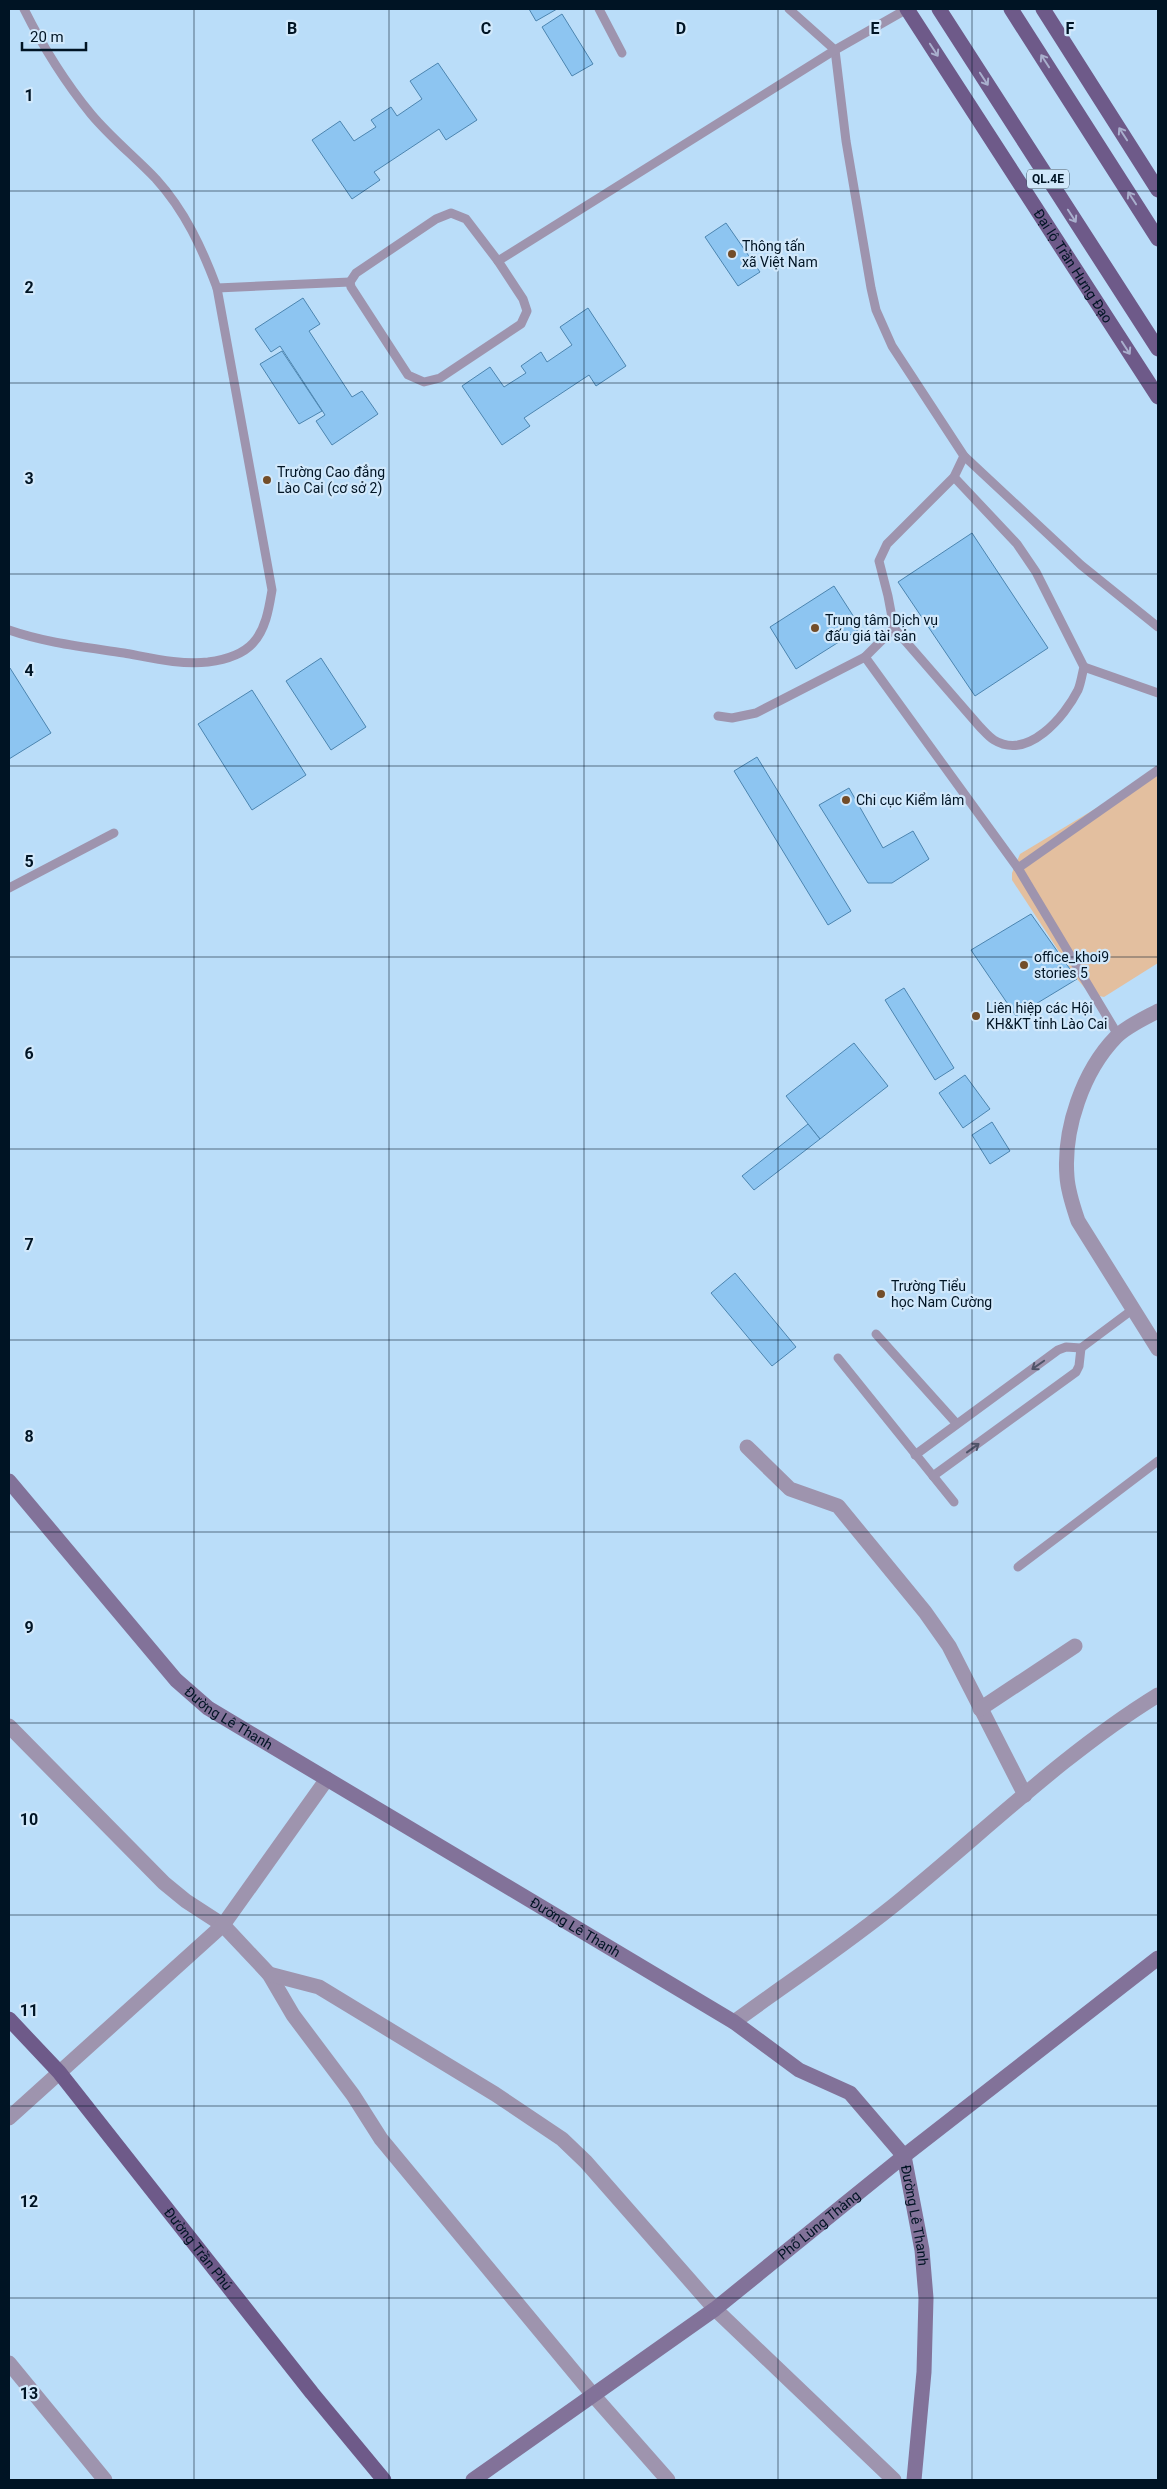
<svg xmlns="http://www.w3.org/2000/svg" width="1167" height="2489" viewBox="0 0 1167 2489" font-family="Roboto,sans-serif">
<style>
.green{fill:#e3bf9f}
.building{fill:#8dc5f1;stroke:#4c85b0}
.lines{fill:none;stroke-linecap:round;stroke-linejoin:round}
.lane{stroke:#9e94ae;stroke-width:9}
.street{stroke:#9e94ae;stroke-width:15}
.secondary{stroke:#827299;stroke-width:15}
.primary{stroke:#6e5a89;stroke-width:15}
.oneway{stroke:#a9afcd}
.oneway2{stroke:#4f5469}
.grid{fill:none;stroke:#001424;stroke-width:1;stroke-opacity:0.55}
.poi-dot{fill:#734d29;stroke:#d1e8fb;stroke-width:2}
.labels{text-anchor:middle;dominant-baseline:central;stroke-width:4.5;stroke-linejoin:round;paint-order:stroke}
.shield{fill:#d1e8fb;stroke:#3f5464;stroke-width:1}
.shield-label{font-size:12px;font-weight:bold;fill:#001424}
.poi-label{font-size:14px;fill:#001424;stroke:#d1e8fb;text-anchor:start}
.street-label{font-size:14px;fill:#001424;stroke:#d1e8fb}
.grid-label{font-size:16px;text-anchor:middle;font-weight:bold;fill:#001424;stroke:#d1e8fb;stroke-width:4.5;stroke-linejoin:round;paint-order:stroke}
</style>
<rect width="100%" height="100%" fill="#baddf9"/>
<path class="green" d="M1158 771V963L1104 997 1090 994 1077 979 1012 880V873L1020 854Z"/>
<g class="building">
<path d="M529 9H557L536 21Z"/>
<path d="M562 14 593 64 572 76 542 27Z"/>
<path d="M438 63 477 120 446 140 439 129 374 172 380 180 352 199 312 140 340 121 354 141 376 127 371 120 391 107 397 116 422 99 410 81Z"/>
<path d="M726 223 760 272 738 286 705 237Z"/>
<path d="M303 298 320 324 309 331 352 397 362 391 378 414 332 445 316 421 325 415 280 346 271 352 255 329Z"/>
<path d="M588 308 626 366 596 386 589 375 524 418 530 426 502 445 462 386 490 367 504 387 526 373 521 366 541 352 547 362 572 345 560 327Z"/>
<path d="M282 351 322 411 299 424 260 364Z"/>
<path d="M972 533 1048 648 975 696 898 582Z"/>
<path d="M834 586 861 628 796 669 770 627Z"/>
<path d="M321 658 366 727 331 750 286 681Z"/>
<path d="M10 668 51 733 9 759V669Z"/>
<path d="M252 690 306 775 252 810 198 724Z"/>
<path d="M757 757 851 911 828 925 734 771Z"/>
<path d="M849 788 883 848 913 831 929 859 892 883H868L819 805Z"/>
<path d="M1031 914 1077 979 1016 1016 971 950Z"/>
<path d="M904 988 954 1068 935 1080 885 1000Z"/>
<path d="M854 1043 888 1086 820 1139 786 1096Z"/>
<path d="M965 1075 990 1109 963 1128 939 1093Z"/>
<path d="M992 1122 1010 1151 990 1164 972 1135Z"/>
<path d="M808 1124 820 1139 754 1190 742 1176Z"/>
<path d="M735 1273 796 1347 772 1366 711 1293Z"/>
</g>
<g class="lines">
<g class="lane">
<path d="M599 9 622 53"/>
<path d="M789 9 835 50 846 141 871 288 876 310 892 346 964 456 1081 565 1158 627"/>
<path d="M451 213 466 219 498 261 523 299 527 311 521 324 440 378 424 382 408 375 351 287 350 282 356 273 436 219Z"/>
<path d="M498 261 835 50 907 9"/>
<path d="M217 288 350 282"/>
<path d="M894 628 980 727C984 731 989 737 994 740 1028 761 1065 716 1078 690 1081 683 1082 674 1084 667L1036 572 1017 544 954 477"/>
<path d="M9 630C46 643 85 647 124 653 152 658 180 665 208 662 223 660 242 655 253 643 266 629 269 608 272 590L217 288C202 248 185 211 156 179 135 157 111 138 91 114 64 81 43 47 24 9"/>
<path d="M865 657 1018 868 1118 1035"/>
<path d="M1084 667 1158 693"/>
<path d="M718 716 732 718 756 713 865 657 894 628 888 596 879 561 887 544 954 477 964 456"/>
<path d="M1018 868 1158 770"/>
<path d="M9 888 114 833"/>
<path d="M876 1334 956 1423"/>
<path d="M838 1358 954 1502"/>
<path d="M915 1455 1058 1350 1066 1347 1081 1348 1132 1310"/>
<path d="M933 1476 1076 1372 1079 1366 1081 1348"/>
<path d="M1018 1567 1158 1461"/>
</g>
<g class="street">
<path d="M1158 1011C1145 1018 1127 1026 1116 1037 1083 1071 1063 1129 1067 1177 1068 1192 1073 1206 1078 1221L1158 1349"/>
<path d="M747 1447 790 1489 838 1506 925 1612 949 1646 1025 1795"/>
<path d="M980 1709 1075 1646"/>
<path d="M9 1726 164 1883 186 1901 223 1925 269 1974 293 2015 353 2095 381 2139 594 2396 668 2480"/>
<path d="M269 1974 319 1987 495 2094 562 2139 586 2162 715 2309 894 2480"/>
<path d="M734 2022C790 1981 850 1942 904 1897 987 1829 1067 1751 1158 1695"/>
<path d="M9 2118 223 1925 327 1779"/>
<path d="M9 2363 105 2480"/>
</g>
<g class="secondary">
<path id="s1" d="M9 1481 176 1680 208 1708 734 2022 799 2070 850 2093 904 2156 922 2250 926 2298 924 2372 914 2480"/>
<path id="s2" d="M473 2480 715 2309 904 2156 1158 1958"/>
</g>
<g class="primary">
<path id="s3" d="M907 9 1158 397"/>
<path d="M939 9 1158 349"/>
<path d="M1011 9 1158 239"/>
<path d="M1043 9 1158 190"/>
<path id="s4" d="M9 2019 59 2072 312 2393 384 2480"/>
</g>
</g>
<defs><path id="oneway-shaft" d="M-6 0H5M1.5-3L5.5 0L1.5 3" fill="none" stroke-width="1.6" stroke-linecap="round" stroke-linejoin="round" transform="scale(1.25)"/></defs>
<g class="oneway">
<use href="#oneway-shaft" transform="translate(934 50) rotate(57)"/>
<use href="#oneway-shaft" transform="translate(1045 61) rotate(-123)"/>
<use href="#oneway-shaft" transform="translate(984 79) rotate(57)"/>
<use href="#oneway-shaft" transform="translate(1123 134) rotate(-123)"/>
<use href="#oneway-shaft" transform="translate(1132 198) rotate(-123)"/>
<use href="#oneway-shaft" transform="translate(1072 216) rotate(57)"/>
<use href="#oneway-shaft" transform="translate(1126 348) rotate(57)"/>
</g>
<g class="oneway2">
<use href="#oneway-shaft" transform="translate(1038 1365) rotate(145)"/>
<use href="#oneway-shaft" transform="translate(973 1448) rotate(-36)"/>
</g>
<path class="grid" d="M194 9V2480M389 9V2480M584 9V2480M778 9V2480M972 9V2480M9 191H1158M9 383H1158M9 574H1158M9 766H1158M9 957H1158M9 1149H1158M9 1340H1158M9 1532H1158M9 1723H1158M9 1915H1158M9 2106H1158M9 2298H1158"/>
<g class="poi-dot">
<circle cx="732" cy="254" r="5"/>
<circle cx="267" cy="480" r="5"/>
<circle cx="815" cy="628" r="5"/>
<circle cx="846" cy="800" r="5"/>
<circle cx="1024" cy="965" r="5"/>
<circle cx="976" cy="1016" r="5"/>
<circle cx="881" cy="1294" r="5"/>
</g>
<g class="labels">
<rect class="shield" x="1027" y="169.5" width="42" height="19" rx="4"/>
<g class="shield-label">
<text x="1048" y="179">QL.4E</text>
</g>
<g class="poi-label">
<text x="742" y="246">Thông tấn<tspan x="742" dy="16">xã Việt Nam</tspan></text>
<text x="277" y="472">Trường Cao đẳng<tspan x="277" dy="16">Lào Cai (cơ sở 2)</tspan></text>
<text x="825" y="620">Trung tâm Dịch vụ<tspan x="825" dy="16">đấu giá tài sản</tspan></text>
<text x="856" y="800">Chi cục Kiểm lâm</text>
<text x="1034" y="957">office_khoi9<tspan x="1034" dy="16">stories 5</tspan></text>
<text x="986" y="1008">Liên hiệp các Hội<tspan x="986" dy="16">KH&amp;KT tỉnh Lào Cai</tspan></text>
<text x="891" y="1286">Trường Tiểu<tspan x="891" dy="16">học Nam Cường</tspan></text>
</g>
<g class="street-label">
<text stroke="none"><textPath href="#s3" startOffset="306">Đại lộ Trần Hưng Đạo</textPath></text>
<text stroke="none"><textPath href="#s1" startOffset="325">Đường Lê Thanh</textPath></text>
<text stroke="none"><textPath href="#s1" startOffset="730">Đường Lê Thanh</textPath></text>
<text stroke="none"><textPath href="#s1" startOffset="1195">Đường Lê Thanh</textPath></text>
<text stroke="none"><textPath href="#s2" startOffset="430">Phố Lùng Thàng</textPath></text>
<text stroke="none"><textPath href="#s4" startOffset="298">Đường Trần Phú</textPath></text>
</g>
</g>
<g class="grid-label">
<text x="292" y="34">B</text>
<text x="486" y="34">C</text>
<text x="681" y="34">D</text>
<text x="875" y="34">E</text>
<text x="1070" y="34">F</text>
<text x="29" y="101">1</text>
<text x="29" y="293">2</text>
<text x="29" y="484">3</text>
<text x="29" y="676">4</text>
<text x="29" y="867">5</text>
<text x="29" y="1059">6</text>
<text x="29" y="1250">7</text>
<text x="29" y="1442">8</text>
<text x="29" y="1633">9</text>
<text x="29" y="1825">10</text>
<text x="29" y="2016">11</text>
<text x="29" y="2207">12</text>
<text x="29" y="2399">13</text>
</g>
<rect width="1167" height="2489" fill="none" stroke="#001424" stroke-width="20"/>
<path d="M22 42v8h64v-8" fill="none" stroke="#001424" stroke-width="2.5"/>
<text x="30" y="42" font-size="15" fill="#001424" stroke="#d1e8fb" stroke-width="4" paint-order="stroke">20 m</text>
</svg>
